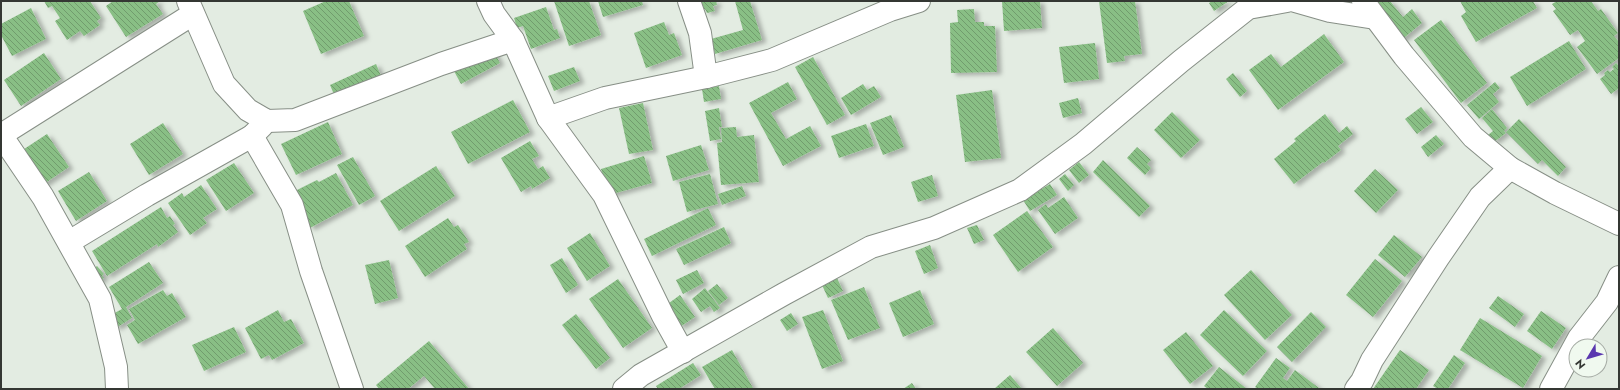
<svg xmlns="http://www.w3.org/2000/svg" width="1620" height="390" viewBox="0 0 1620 390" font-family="Jost,sans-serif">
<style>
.building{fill:url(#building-back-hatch);filter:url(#shadow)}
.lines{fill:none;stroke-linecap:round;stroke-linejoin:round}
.minor-casing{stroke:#878f86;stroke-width:24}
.tertiary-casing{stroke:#878f86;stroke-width:24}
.minor{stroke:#fff;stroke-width:22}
.tertiary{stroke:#fff;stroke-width:22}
</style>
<defs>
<pattern id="building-back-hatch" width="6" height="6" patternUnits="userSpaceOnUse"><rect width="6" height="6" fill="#89bf85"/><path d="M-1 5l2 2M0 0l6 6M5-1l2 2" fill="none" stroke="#719c6d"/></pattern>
<filter id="shadow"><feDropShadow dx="4.5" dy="2.5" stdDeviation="2" flood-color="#0004"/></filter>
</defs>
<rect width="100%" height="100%" fill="#e3ece2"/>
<g class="building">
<path d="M44 1H90L101 18 97 21 100 25 84 36 80 31 67 40 55 21 60 18 52 6 48 8Z"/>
<path d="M113 1H160L156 4 163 14 126 37 106 6Z"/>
<path d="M326 1H349L364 36 321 54 303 11Z"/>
<path d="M554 1H589L601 35 569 46Z"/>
<path d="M598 1H642L643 5 603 17Z"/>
<path d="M701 1H716L717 5 713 6 715 11 707 13 705 9H703Z"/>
<path d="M735 1H750L762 40 715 54 711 39 743 30Z"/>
<path d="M1002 1H1040L1042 28 1004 31Z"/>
<path d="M1099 1H1135L1142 54 1124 56 1125 61 1107 63Z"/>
<path d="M1212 1H1229L1214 11 1209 3Z"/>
<path d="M1380 1H1390L1403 17 1412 9 1422 23 1399 42 1375 5Z"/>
<path d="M1460 1H1533L1537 8 1476 42 1461 16 1466 12Z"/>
<path d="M1557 1H1591L1598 11 1601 9 1618 33 1614 36 1619 42V58L1597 74 1577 47 1585 41 1578 30 1570 35 1553 11 1556 9 1552 4Z"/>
<path d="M546 7 554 30 557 29 560 38 531 49 523 26 517 28 514 18Z"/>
<path d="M31 8 46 39 12 56 1 35V24Z"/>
<path d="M974 9 975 22H984V26H995L997 72 951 73 950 23 958 22 957 10Z"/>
<path d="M1441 20 1487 83 1461 103 1414 40Z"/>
<path d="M664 22 669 35 674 33 682 55 646 68 634 33Z"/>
<path d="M1324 34 1344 62 1278 110 1249 70 1271 54 1281 67Z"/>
<path d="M1569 41 1586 69 1527 106 1510 77Z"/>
<path d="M1095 43 1099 79 1064 83 1059 47Z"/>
<path d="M493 50 500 63 461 84 454 71Z"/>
<path d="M44 53 61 79 21 106 4 80Z"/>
<path d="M813 57 845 115 827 125 795 67Z"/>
<path d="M1616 63 1619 66V88L1611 94 1600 79 1605 75 1604 73 1608 70 1610 72 1614 69 1612 67Z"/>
<path d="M376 64 382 78 336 99 330 85Z"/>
<path d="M574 67 580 81 554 91 548 76Z"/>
<path d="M1233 73 1247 91 1240 97 1226 79Z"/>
<path d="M788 82 797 99 771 113 786 139 810 126 821 146 783 166 749 103Z"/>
<path d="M1495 82 1500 88 1493 94 1499 102 1479 119 1467 105Z"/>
<path d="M863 84 867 90 874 86 881 97 851 115 841 98Z"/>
<path d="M719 86 721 99 704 102 702 89Z"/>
<path d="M992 90 1001 158 965 162 956 95Z"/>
<path d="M1078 98 1082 113 1063 118 1059 103Z"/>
<path d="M513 100 530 132 468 164 451 132Z"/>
<path d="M643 103 653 150 629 154 619 108Z"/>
<path d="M1421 107 1433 122 1417 134 1405 119Z"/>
<path d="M719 108 722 127H719L721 139 710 141 705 111Z"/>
<path d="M1492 109 1507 128 1504 131 1506 133 1494 142 1488 135 1493 131 1482 118Z"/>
<path d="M1172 112 1200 140 1181 158 1154 130Z"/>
<path d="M1325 114 1339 133 1347 126 1353 134 1338 146 1341 150 1324 163 1323 162 1294 184 1274 159 1296 141 1294 139Z"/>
<path d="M891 115 904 147 883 155 870 123Z"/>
<path d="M1519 119 1566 167 1558 176 1542 160 1538 164 1506 132Z"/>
<path d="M328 122 342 154 296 175 281 144Z"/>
<path d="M163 123 183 154 149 175 130 144Z"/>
<path d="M866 124 874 146 839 158 831 136Z"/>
<path d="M736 127 737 137 754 135 759 182 721 185 717 143 722 142 721 128Z"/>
<path d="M47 134 69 167 41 186 18 153Z"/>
<path d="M1436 135 1444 144 1428 157 1421 147Z"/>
<path d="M530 141 539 156 532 159 538 169 543 166 550 178 532 189 531 186 521 192 501 158Z"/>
<path d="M701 145 709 170 673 181 666 156Z"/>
<path d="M1137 147 1151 160 1147 164 1151 168 1145 175 1127 158Z"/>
<path d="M644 156 652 183 609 195 601 169Z"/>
<path d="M353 157 375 196 359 205 337 165Z"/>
<path d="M1103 160 1150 206 1139 217 1093 172Z"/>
<path d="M1079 162 1089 175 1079 183 1069 170Z"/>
<path d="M234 163 254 193 226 211 206 180Z"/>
<path d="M436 166 455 196 399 231 380 201Z"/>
<path d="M1375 169 1398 190 1376 213 1354 191Z"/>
<path d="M89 172 107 201 76 221 58 191Z"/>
<path d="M336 173 353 205 310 228 291 193 317 180 319 182Z"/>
<path d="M710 174 718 204 687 212 679 182Z"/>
<path d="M1065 174 1074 185 1068 191 1059 179Z"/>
<path d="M932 175 938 196 918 202 911 182Z"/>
<path d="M1050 184 1057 195 1030 211 1023 200Z"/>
<path d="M201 185 217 209 203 218 207 223 190 235 168 203 182 193 184 197Z"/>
<path d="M742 186 746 196 722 205 718 194Z"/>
<path d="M1064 197 1078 218 1055 234 1038 210 1046 204 1048 208Z"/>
<path d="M161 207 167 218 170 216 175 224 173 225 178 232 158 247 157 244 107 276 92 251Z"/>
<path d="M708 208 716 225 652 256 644 239Z"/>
<path d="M1027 211 1053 247 1018 272 993 235Z"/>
<path d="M448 218 454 227 458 225 469 242 464 244 467 249 425 277 405 246Z"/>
<path d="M977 225 984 240 974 244 967 228Z"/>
<path d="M724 227 731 243 684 265 676 249Z"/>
<path d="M590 233 610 266 587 281 567 248Z"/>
<path d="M1394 235 1422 257 1405 277 1378 255Z"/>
<path d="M930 245 938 268 924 274 915 251Z"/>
<path d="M562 258 578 285 566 293 550 265Z"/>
<path d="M1375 259 1402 281 1373 317 1346 295Z"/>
<path d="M389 260 398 298 375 304 365 265Z"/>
<path d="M149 262 163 283 126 307 132 318 116 328 109 316 122 309 109 287Z"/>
<path d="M97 266 104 274 102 276 104 278 96 284 88 273Z"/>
<path d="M697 270 704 283 683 294 676 280Z"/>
<path d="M1251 270 1292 315 1265 340 1224 295Z"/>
<path d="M837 278 843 291 828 298 822 285Z"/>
<path d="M618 279 652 328 623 348 589 299Z"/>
<path d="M717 284 728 298 719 305 708 291Z"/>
<path d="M864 287 880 328 848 340 831 300Z"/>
<path d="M705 288 720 308 714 312 710 306 701 312 692 299Z"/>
<path d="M163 290 167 296 172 293 186 317 138 344 127 325 135 320 129 309Z"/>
<path d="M920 290 934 324 903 337 889 303Z"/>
<path d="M680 295 695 317 680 327 665 306Z"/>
<path d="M1498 296 1524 314 1515 327 1489 308Z"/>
<path d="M278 310 284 322 291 319 304 343 272 360 269 355 261 359 245 328Z"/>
<path d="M823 310 843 361 822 369 802 317Z"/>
<path d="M1224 310 1267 351 1243 376 1200 335Z"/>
<path d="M1541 311 1566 328 1552 349 1527 331Z"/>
<path d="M1311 312 1326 327 1292 362 1277 347Z"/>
<path d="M791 313 798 324 787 331 780 320Z"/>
<path d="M576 314 610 358 596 369 562 325Z"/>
<path d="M1480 318 1542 356 1523 388 1460 350Z"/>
<path d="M234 327 246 352 204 371 192 345Z"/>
<path d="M1053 328 1083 363 1057 386 1026 352Z"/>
<path d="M1186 332 1213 366 1190 384 1163 350Z"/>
<path d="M429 341 469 389H435L424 376 408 389H379L376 385Z"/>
<path d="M732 350 753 388 752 389H715L702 367Z"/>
<path d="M1400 350 1429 370 1416 389H1373Z"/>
<path d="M1454 355 1465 363 1448 389H1438L1433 386Z"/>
<path d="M1276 358 1290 368 1283 378 1287 381 1295 370 1319 388 1318 389H1258L1255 387Z"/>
<path d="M693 363 701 375 679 389H658L656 386Z"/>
<path d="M1219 367 1247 389H1208L1204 386Z"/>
<path d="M1010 375 1022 389H994Z"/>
<path d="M912 383 916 389H903Z"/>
</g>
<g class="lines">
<defs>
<g id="minor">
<path d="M188 1 224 84 248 110 267 121 295 120 441 64 513 40"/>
<path d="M488 1 494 14 513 40 548 118 604 195 663 316 683 352"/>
<path d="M689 1 700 33 706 77"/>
<path d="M1295 1 1330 11 1375 18"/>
<path d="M548 118 605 98 706 77 772 60 890 10 919 1"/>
<path d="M1 135 43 197 100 299 116 367 117 389"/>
<path d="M1 135 193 14"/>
<path d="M252 136 292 205 311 271 352 389"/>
<path d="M69 242 147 195 252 136 262 126"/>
<path d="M624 389 641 375 784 294 871 247 934 228 1020 190 1083 144 1181 61 1248 8 1287 1"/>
<path d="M1356 389 1362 381 1372 360 1438 258 1480 197 1510 168"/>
<path d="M1551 389 1579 338 1607 302 1619 277"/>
</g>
<path id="tertiary" d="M1363 1 1404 56 1473 137 1510 168 1555 193 1619 224"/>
</defs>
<use href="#minor" class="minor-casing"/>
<use href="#tertiary" class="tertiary-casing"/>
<use href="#minor" class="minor"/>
<use href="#tertiary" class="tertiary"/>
</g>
<rect width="1620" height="390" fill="none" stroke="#343733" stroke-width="4"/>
<g transform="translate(1588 358) rotate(232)"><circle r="19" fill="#f0f9ef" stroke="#a5aba4"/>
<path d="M0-3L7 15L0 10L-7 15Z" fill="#5a37af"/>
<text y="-6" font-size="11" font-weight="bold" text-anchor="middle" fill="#343733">N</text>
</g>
</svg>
